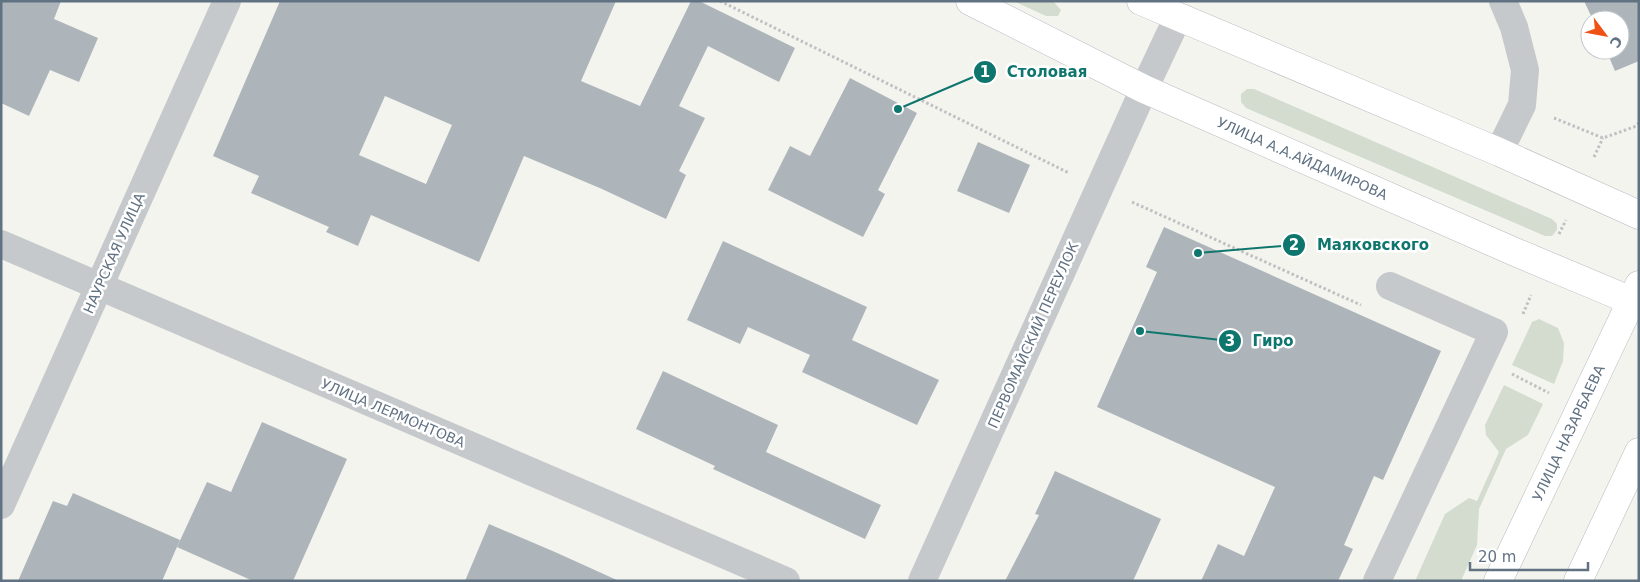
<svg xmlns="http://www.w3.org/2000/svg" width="1640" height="582" viewBox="0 0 1640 582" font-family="'DejaVu Sans',sans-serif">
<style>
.green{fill:#d4dcd0}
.building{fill:#aeb5ba;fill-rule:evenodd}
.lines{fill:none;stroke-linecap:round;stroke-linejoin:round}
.major-casing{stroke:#b6babe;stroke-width:29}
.path{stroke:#bfc0c2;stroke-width:3;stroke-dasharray:2.5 2.5;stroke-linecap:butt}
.minor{stroke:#c6c9cc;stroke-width:28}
.major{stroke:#fff;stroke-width:28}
.labels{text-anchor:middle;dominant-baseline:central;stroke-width:5;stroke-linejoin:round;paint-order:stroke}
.street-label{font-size:14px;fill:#617283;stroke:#fff}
.leader{fill:none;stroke:#0f766e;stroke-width:2}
.callout-dot{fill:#0f766e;stroke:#fff;stroke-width:2}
.mark-label{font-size:15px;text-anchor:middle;font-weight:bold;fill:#fff}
.callout-label{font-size:15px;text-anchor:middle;font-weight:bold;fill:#0f766e;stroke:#fff;stroke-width:5;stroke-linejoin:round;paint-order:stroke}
</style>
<rect width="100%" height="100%" fill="#f4f4ef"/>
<g class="green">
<path d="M1013 1H1053L1061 10 1058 16H1046Z"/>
<path d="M1247 89H1254L1552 219 1557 224V230L1552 236H1545L1246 108 1241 102V94Z"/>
<path d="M1539 319 1558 328 1564 343 1563 361 1554 384 1512 365 1532 322Z"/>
<path d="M1504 385 1543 404 1528 435 1506 449 1479 509 1477 545 1461 581H1415L1445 514 1469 498 1477 501 1499 452 1486 435 1485 425Z"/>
</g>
<g class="building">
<path d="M1 1H61L54 19 98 38 79 82 50 70 29 116 1 103Z"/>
<path d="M280 1H616L581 81 640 106 691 1H699L795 48 779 82 708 46 679 106 705 118 679 171 686 175 666 219 602 189 524 156 479 262 371 215 358 246 326 232 329 227 251 193 259 176 213 156ZM385 96 452 125 426 184 359 155Z"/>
<path d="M1584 1H1639V61L1615 71 1606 50H1620V20H1593Z"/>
<path d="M850 78 917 113 878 190 885 194 863 237 768 190 790 146 810 156Z"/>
<path d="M978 142 1030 165 1009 213 957 191Z"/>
<path d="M1164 227 1441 351 1383 480 1374 476 1344 545 1353 549 1338 581H1201L1218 544 1244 556 1275 487 1097 407 1157 272 1146 267Z"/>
<path d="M723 241 867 307 852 340 939 380 917 425 802 372 810 355 748 327 740 344 687 320Z"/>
<path d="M663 371 778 425 766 452 881 505 865 539 713 469 715 466 636 429Z"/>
<path d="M262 422 347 459 293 581H253L177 547 207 482 231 492Z"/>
<path d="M1055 471 1161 519 1133 581H1005L1039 515 1035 514Z"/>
<path d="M73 493 180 540 162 581H18L53 501 67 506Z"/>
<path d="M489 524 555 552 619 581H465Z"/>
</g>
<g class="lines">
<defs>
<g id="major">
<path id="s1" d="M970 1 1144 89 1515 252 1639 304"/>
<path d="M1141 1 1499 152 1639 215"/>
<path id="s2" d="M1498 581 1639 285"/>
<path d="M1578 581 1639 452"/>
</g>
</defs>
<use href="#major" class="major-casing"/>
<g class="path">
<path d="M720 1 1069 173"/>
<path d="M1554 118 1603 138 1634 127 1639 123"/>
<path d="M1594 157 1603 138"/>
<path d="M1132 202 1361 305"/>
<path d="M1559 234 1566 220"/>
<path d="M1523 314 1531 295"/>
<path d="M1512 374 1549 393"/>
</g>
<g class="minor">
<path d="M1499 152 1522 105 1525 70 1514 27 1503 1"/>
<path d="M1 244 786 581"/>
<path d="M1 505 227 1"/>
<path d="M922 581 1144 89 1178 17"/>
<path d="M1377 581 1494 332 1390 286"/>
</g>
<use href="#major" class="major"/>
</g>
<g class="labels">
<g class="street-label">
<text stroke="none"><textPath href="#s1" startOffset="368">УЛИЦА А.А.АЙДАМИРОВА</textPath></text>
<text transform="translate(114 253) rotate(-66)">НАУРСКАЯ УЛИЦА</text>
<text transform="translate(1033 335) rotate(-66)">ПЕРВОМАЙСКИЙ ПЕРЕУЛОК</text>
<text transform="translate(393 413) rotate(23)">УЛИЦА ЛЕРМОНТОВА</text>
<text stroke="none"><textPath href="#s2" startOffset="164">УЛИЦА НАЗАРБАЕВА</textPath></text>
</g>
</g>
<path class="leader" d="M898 109L985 72M1198 253L1294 245M1140 331L1230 341"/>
<g class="callout-dot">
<circle cx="898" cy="109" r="5"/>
<circle cx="1198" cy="253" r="5"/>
<circle cx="1140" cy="331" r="5"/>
<circle cx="985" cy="72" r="12"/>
<circle cx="1294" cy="245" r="12"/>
<circle cx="1230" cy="341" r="12"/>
</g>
<g class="mark-label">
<text x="985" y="77">1</text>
<text x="1294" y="250">2</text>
<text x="1230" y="346">3</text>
</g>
<g class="callout-label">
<text x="1047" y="77">Столовая</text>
<text x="1373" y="250">Маяковского</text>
<text x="1273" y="346">Гиро</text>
</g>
<rect width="1640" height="582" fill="none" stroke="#617283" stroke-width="5"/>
<g transform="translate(1605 35) rotate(122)"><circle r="24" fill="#ffffff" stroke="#c0c7cd"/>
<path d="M0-4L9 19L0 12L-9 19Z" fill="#ef5215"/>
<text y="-8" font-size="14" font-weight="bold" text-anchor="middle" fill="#617283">С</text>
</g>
<path d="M1470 562v8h118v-8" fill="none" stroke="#617283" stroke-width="2.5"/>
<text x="1478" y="562" font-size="15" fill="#617283" stroke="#ffffff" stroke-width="4" paint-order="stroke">20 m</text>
</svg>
